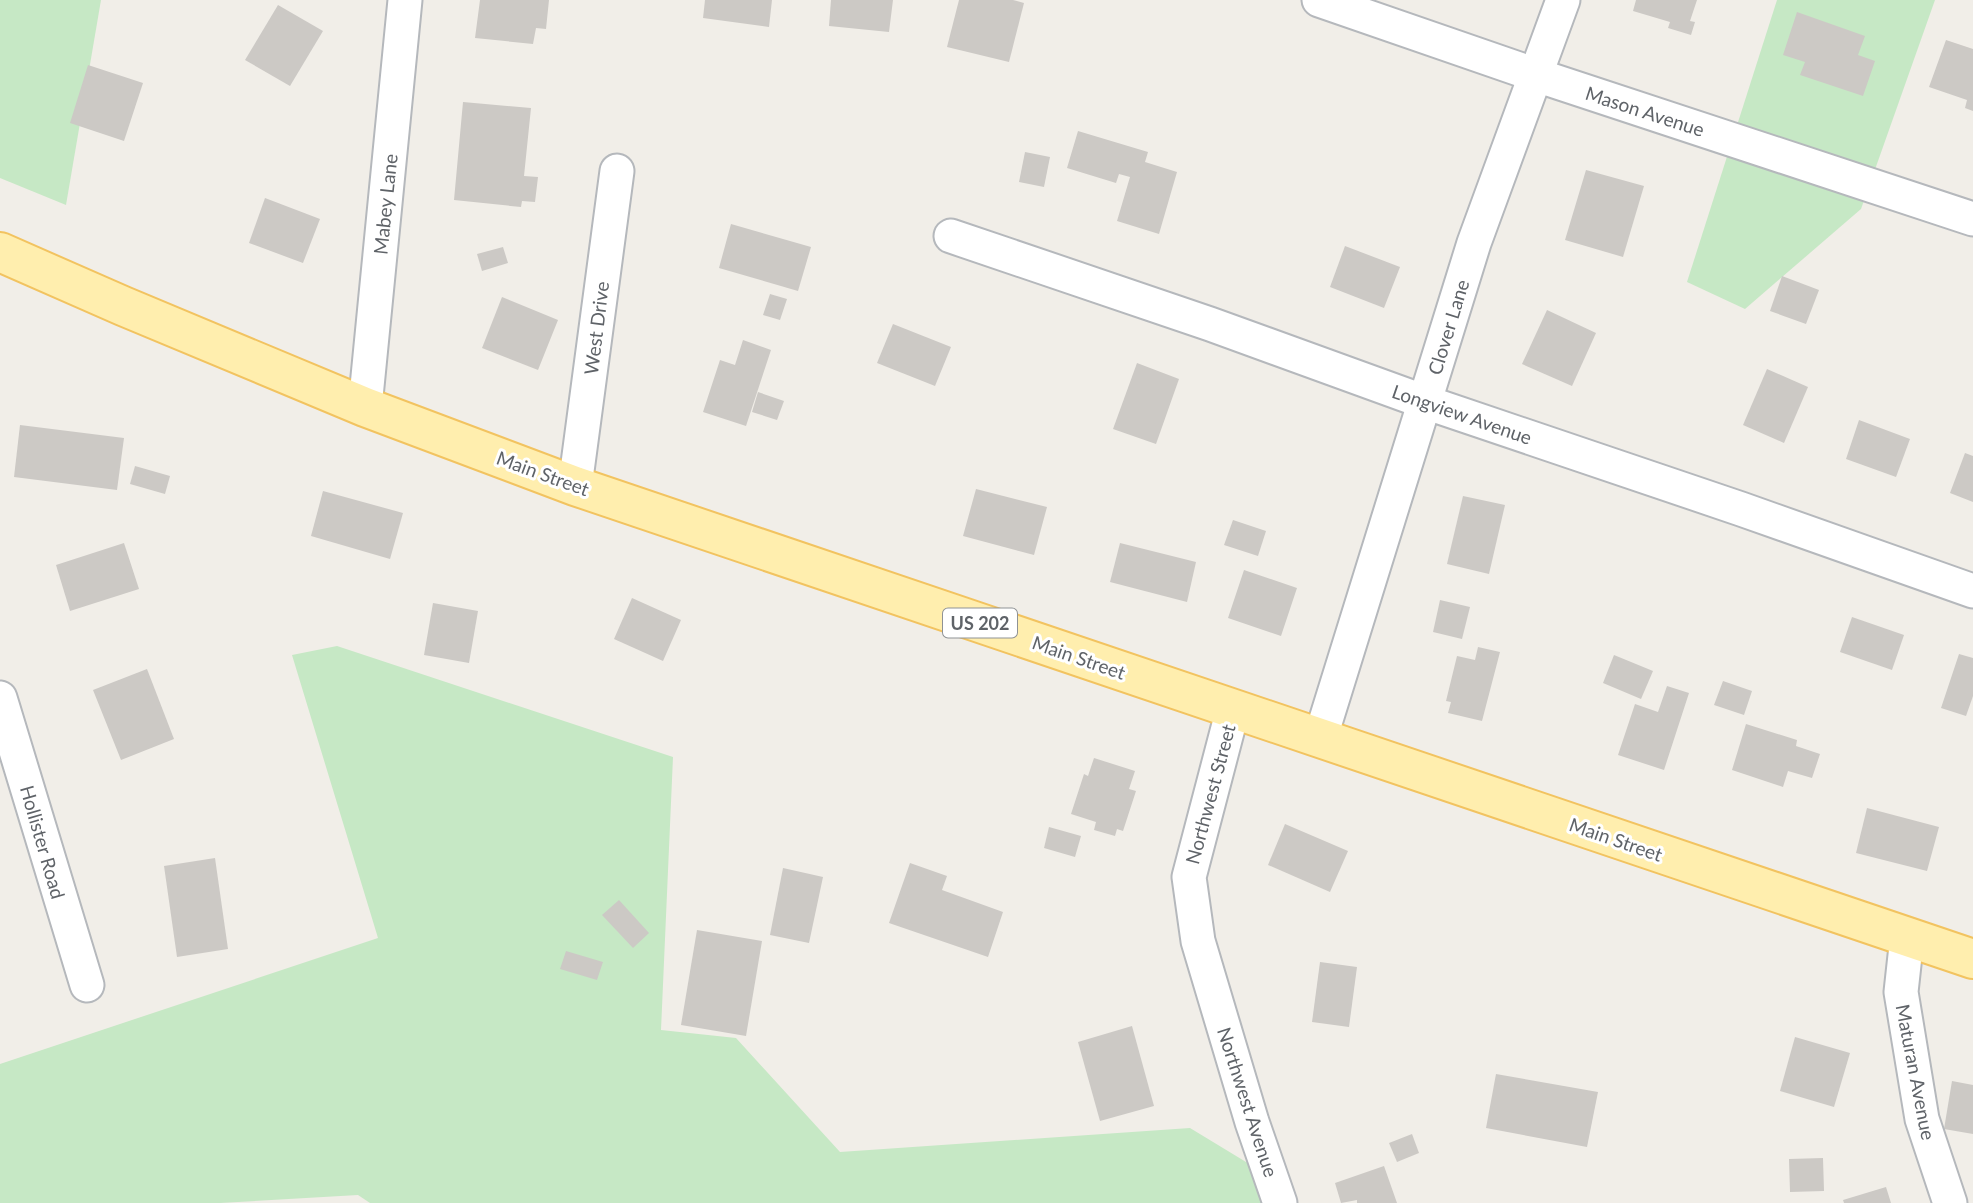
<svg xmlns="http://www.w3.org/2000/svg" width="1973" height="1203" viewBox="0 0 1973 1203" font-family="Lato,sans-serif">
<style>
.green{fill:#c6e8c5}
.building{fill:#ccc9c5}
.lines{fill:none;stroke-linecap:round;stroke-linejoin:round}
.minor-casing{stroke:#b5b8bc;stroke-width:37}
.primary-casing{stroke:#f2c360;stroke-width:42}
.minor{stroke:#fff;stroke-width:33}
.primary{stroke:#ffeeae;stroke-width:38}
.labels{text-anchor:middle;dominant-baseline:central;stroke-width:6;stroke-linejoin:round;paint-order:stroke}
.shield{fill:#fff;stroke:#8f9295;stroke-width:2}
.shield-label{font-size:18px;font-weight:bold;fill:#5f6368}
.street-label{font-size:19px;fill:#5f6368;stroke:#fff}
</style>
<rect width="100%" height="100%" fill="#f1eee8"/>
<g class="green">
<path d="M0 0H101L66 205 0 178Z"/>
<path d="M1777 0H1935L1861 209 1745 309 1687 282Z"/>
<path d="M337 646 673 757 661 1030 736 1038 840 1152 1190 1128 1274 1179 1282 1203H370L358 1195 220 1203H0V1064L378 938 292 655Z"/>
</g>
<g class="building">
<path d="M480 0H549L546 29 536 28 533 44 475 38Z"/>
<path d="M705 0H772L769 27 703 18Z"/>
<path d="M831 0H893L889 32 829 26Z"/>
<path d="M959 0H1013L1024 3 1009 62 947 47Z"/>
<path d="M1636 0H1697L1690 21 1695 22 1691 35 1668 28 1670 22 1633 11Z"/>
<path d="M278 5 323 31 290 86 245 60Z"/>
<path d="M1797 12 1865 36 1858 55 1875 61 1863 96 1800 75 1805 62 1783 55Z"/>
<path d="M1946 40 1973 49V111L1965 108 1967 100 1929 87Z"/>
<path d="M88 65 143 83 124 141 70 123Z"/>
<path d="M463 102 531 108 524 176 538 177 535 202 522 201 521 207 454 200Z"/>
<path d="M1078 131 1148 152 1145 162 1177 172 1159 234 1117 221 1130 177 1119 174 1116 183 1067 168Z"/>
<path d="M1025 152 1050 157 1044 187 1019 182Z"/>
<path d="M1586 170 1644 186 1623 257 1565 240Z"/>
<path d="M265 198 320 219 303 263 249 243Z"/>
<path d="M731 224 811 247 798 291 719 268Z"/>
<path d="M1345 246 1400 267 1384 308 1330 287Z"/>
<path d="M503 247 508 263 482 271 477 254Z"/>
<path d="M1782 276 1819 290 1806 324 1770 311Z"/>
<path d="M770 294 787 299 780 320 763 315Z"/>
<path d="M502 297 558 320 538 370 482 348Z"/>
<path d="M1547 310 1596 333 1572 386 1522 364Z"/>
<path d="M893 324 951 347 935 386 877 363Z"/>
<path d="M743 340 771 350 746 426 703 412 720 360 735 365Z"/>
<path d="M1137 363 1179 379 1156 444 1113 429Z"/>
<path d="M1767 369 1808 387 1784 443 1743 425Z"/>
<path d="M758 392 784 401 777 420 752 412Z"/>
<path d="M1859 420 1910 439 1896 477 1846 459Z"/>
<path d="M20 425 124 438 117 490 14 477Z"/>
<path d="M1965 453 1973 456V502L1950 493Z"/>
<path d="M135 466 170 476 165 494 130 484Z"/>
<path d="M976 489 1047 507 1034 555 963 536Z"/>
<path d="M323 491 403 513 390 559 311 536Z"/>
<path d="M1463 496 1505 505 1489 574 1447 564Z"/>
<path d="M1233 520 1266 531 1258 556 1224 545Z"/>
<path d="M124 543 139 589 70 611 56 565Z"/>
<path d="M1120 543 1196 562 1187 602 1110 582Z"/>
<path d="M1244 570 1297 588 1281 636 1228 618Z"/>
<path d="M632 598 681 620 663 661 614 639Z"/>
<path d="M1440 600 1470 607 1462 639 1433 632Z"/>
<path d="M433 603 478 611 469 663 424 655Z"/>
<path d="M1852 617 1904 635 1892 670 1840 652Z"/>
<path d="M1478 647 1500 652 1482 721 1448 713 1451 702 1446 701 1457 656 1475 660Z"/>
<path d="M1959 654 1973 658V696L1966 716 1941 708Z"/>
<path d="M1614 655 1653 671 1641 699 1603 683Z"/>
<path d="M147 669 174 739 121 760 93 690Z"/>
<path d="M1723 681 1752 691 1744 715 1714 705Z"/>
<path d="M1667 686 1689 693 1664 770 1618 755 1635 704 1658 712Z"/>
<path d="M1746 724 1797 740 1796 746 1820 754 1812 778 1788 771 1783 787 1732 770Z"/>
<path d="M1094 758 1135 771 1129 789 1136 791 1123 831 1117 829 1115 836 1094 830 1096 822 1071 814 1084 774 1088 776Z"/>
<path d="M1867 808 1939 827 1927 871 1856 853Z"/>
<path d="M1285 824 1348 851 1330 892 1268 865Z"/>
<path d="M1049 827 1081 836 1075 857 1044 848Z"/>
<path d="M215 858 228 949 177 957 164 866Z"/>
<path d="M910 863 947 876 942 890 1003 912 988 957 889 923Z"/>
<path d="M783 868 823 877 809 943 770 935Z"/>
<path d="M619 900 649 933 633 948 602 915Z"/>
<path d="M697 930 762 941 746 1036 681 1025Z"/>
<path d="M566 951 603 962 597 980 560 969Z"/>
<path d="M1320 962 1357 967 1349 1027 1312 1022Z"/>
<path d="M1132 1026 1154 1106 1100 1121 1078 1042Z"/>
<path d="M1795 1037 1850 1053 1834 1107 1780 1091Z"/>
<path d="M1496 1074 1598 1092 1587 1147 1486 1128Z"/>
<path d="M1952 1081 1973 1085V1134L1944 1129Z"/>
<path d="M1412 1134 1419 1153 1397 1162 1389 1143Z"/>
<path d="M1823 1158 1824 1191 1790 1192 1789 1159Z"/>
<path d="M1384 1166 1397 1203H1357V1200L1341 1203 1335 1183Z"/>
<path d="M1886 1187 1891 1203H1844L1843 1200Z"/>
</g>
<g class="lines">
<defs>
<g id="minor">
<path d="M1319 0 1536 75 1973 219"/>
<path d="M951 236 1210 324 1425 402 1741 509 1973 591"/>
<path d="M365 407 405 0"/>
<path d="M575 486 617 171"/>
<path d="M0 698 87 985"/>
<path d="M1233 709 1189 877 1198 941 1252 1122 1280 1203"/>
<path d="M1320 739 1474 243 1563 0"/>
<path d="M1907 937 1901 992 1922 1119 1950 1203"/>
</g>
<path id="primary" d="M0 252 123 306 365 407 575 486 1973 959"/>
</defs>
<use href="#minor" class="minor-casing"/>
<use href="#primary" class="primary-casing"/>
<use href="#minor" class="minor"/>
<use href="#primary" class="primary"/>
</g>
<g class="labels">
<rect class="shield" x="943" y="608.5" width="74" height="29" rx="5"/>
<g class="shield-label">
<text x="980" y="623">US 202</text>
</g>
<g class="street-label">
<text transform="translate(1645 111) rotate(18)">Mason Avenue</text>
<text transform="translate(385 204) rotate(-84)">Mabey Lane</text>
<text transform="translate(1448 327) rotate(-73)">Clover Lane</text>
<text transform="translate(596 328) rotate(-83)">West Drive</text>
<text transform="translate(1462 414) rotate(19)">Longview Avenue</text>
<text transform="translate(543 473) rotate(20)">Main Street</text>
<text transform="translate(1079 657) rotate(19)">Main Street</text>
<text transform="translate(1210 794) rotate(-75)">Northwest Street</text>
<text transform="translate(1616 839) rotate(19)">Main Street</text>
<text transform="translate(43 842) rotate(74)">Hollister Road</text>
<text transform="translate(1916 1072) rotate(79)">Maturan Avenue</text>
<text transform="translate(1248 1102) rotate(72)">Northwest Avenue</text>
</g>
</g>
</svg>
